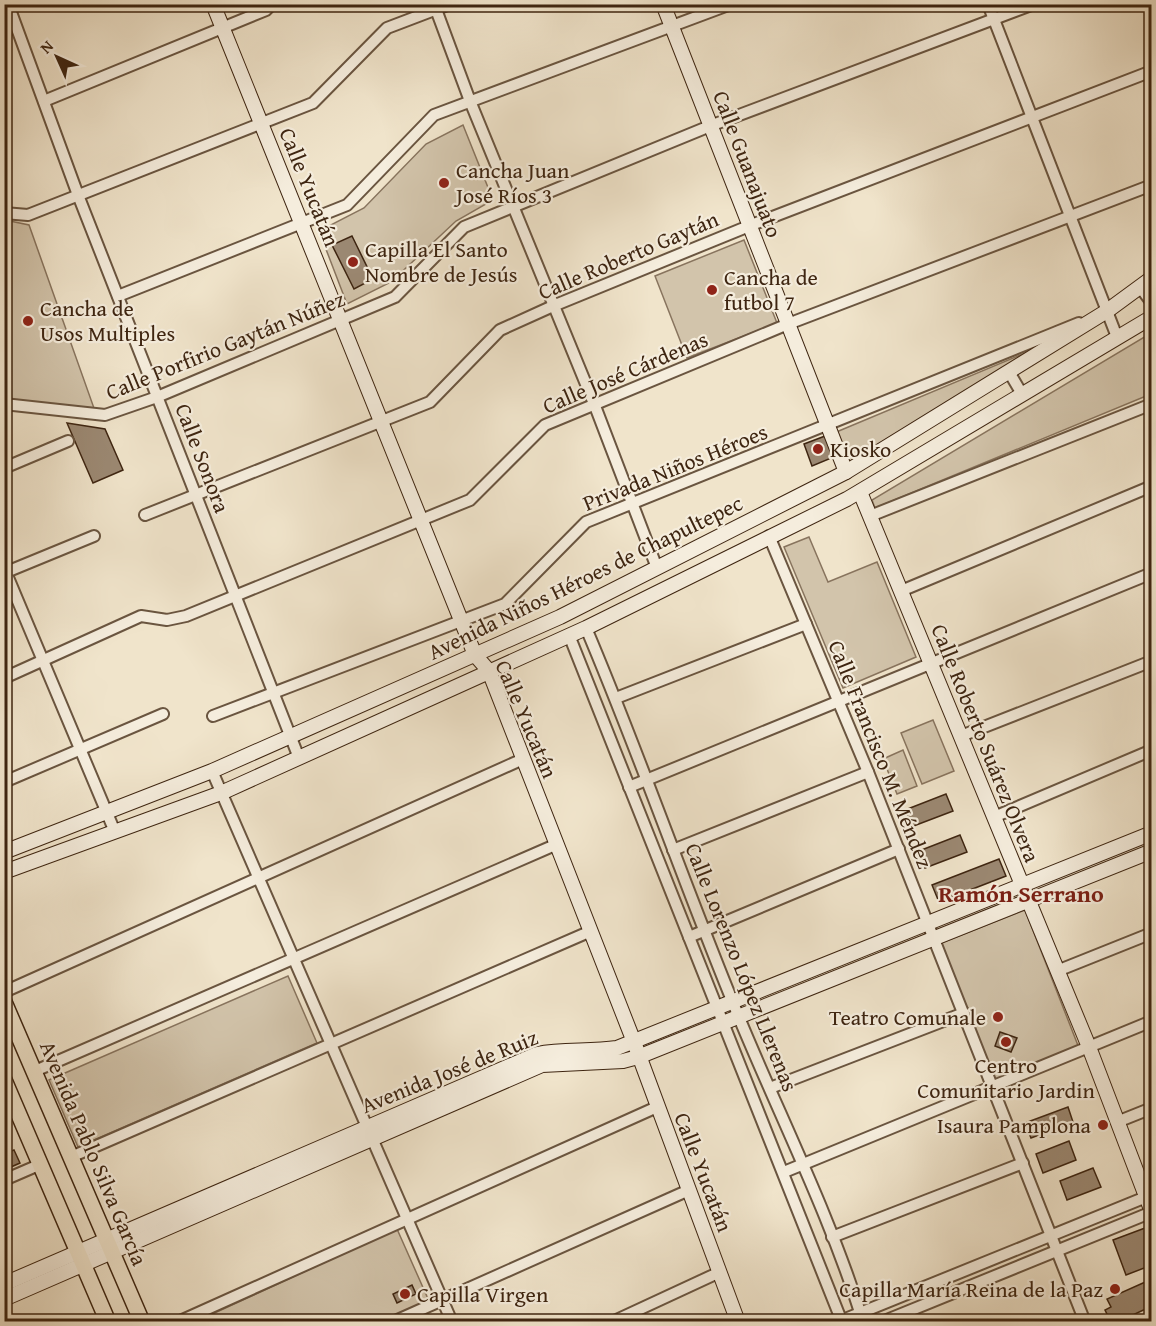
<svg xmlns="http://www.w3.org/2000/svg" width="1156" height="1326" viewBox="0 0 1156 1326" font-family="'Gentium Book Plus',serif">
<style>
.green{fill:#d2c4ab;stroke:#88745e;stroke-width:1.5}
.building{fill:#9b8872;stroke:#3e2511;stroke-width:1.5}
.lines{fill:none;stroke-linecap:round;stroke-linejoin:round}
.street-casing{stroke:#6a5540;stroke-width:14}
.secondary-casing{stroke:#3e2511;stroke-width:16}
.primary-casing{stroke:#3e2511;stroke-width:18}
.street{stroke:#f5eddd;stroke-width:10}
.secondary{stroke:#f5eddd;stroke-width:14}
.primary{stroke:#f0e4cb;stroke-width:15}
.poi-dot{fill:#8f2418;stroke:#f5eddd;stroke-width:2}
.labels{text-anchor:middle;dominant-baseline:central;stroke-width:4.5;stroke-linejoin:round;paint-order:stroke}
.street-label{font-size:22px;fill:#3e2511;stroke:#f5eddd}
.poi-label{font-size:22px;fill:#3e2511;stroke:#f5eddd;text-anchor:start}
.neighbourhood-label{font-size:24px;font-weight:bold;fill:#7a1f14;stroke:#f5eddd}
</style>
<rect width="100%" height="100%" fill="#f0e4cb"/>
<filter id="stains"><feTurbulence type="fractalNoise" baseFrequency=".00333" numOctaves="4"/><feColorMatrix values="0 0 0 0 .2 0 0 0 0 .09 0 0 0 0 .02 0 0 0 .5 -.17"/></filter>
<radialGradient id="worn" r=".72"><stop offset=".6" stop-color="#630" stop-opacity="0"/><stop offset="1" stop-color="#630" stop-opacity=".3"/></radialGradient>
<g class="green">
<path d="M463 125 493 200 456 221 391 282 347 304 319 231 364 208 426 144Z"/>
<path d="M5 220 29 225 95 411 5 400Z"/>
<path d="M744 240 777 323 687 358 655 276Z"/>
<path d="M1151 333V394L875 508 872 500Z"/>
<path d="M1030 351 846 464 834 433Z"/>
<path d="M809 537 828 582 877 562 916 657 843 688 784 547Z"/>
<path d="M933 720 954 771 922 784 901 733Z"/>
<path d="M903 750 917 786 897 794 883 759Z"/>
<path d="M1025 910 1079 1048 995 1081 941 943Z"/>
<path d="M288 976 317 1043 78 1147 49 1080Z"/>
<path d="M397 1229 429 1301 384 1321 195 1322Z"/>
</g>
<g class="building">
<path d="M352 236 373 279 354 289 332 245Z"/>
<path d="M67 423 105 429 123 470 93 483Z"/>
<path d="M825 436 832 454 829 459 812 466 804 444Z"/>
<path d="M946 794 953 811 911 827 905 810Z"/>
<path d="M960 835 967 852 925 868 919 851Z"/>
<path d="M999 859 1006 876 939 902 932 885Z"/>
<path d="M996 1011 1003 1014 1000 1022 993 1020Z"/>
<path d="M1000 1032 1017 1038 1011 1052 995 1046Z"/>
<path d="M1068 1107 1073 1122 1031 1138 1025 1123Z"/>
<path d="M1069 1141 1076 1160 1043 1173 1036 1154Z"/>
<path d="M14 1150 20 1163 4 1170V1154Z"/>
<path d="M1093 1168 1101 1187 1067 1200 1060 1181Z"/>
<path d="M1145 1228 1152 1246V1265L1126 1275 1113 1240Z"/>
<path d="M1152 1279V1306L1118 1322 1115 1316 1109 1318 1105 1310 1111 1307 1107 1299Z"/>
<path d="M412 1285 416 1294 397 1303 393 1294Z"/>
</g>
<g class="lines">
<defs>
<g id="street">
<path d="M8 4 78 195 299 758"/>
<path d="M434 4 470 101 595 406 657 568"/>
<path d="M988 4 1117 337"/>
<path d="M44 101 266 10 272 4"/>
<path d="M4 213 28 215 313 103 387 28 450 4"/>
<path d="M1140 287 1152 303"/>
<path d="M118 296 347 205 434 115 731 4"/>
<path d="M1009 372 1022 394"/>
<path d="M4 404 105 415 157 397 395 297 464 227 710 126 1034 4"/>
<path d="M4 468 68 441"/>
<path d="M145 515 430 402 500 330 553 306 749 226 1152 71"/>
<path d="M870 516 1152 404"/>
<path d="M769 536 868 772 1085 1322"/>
<path d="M4 568 115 832"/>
<path d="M4 573 94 536"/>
<path d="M901 591 1152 486"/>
<path d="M586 628C640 755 685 887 738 1015 780 1117 831 1217 863 1322"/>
<path d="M569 635 842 1322"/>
<path d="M4 678 141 616 167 620 186 616 470 500 545 425 788 324 1152 185"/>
<path d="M616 698 806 624"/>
<path d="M213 716 505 604 586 522 1079 323"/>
<path d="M961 736 1152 661"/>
<path d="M212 771 452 1322"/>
<path d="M4 782 163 714"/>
<path d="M629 787 1152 573"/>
<path d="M994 817 1152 750"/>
<path d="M673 850 868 772"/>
<path d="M689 937 899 849"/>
<path d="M1057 971 1152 933"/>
<path d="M4 992 523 759"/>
<path d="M35 1071 555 845"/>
<path d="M770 1088 964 1013"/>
<path d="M1117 1122 1152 1108"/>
<path d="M71 1157 591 931"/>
<path d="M784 1172 1152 1021"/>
<path d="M4 1180 41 1164"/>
<path d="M832 1237 1023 1163"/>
<path d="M178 1322 657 1107"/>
<path d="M393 1322 689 1190"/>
<path d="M612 1322 720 1272"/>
<path d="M838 1322 1151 1195"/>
<path d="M882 1322 1152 1212"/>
</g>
<g id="secondary">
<path d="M213 4 475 655 489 671 634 1042 738 1322"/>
<path d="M663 4 846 472"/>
<path d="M860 492 1089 1047 1152 1212"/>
<path d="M4 852 212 771 560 617 846 472 1107 311 1152 278"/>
<path d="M4 872 221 793 586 628 847 499 1152 317"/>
<path d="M4 1284 537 1054C563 1049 590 1052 617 1048L1152 833"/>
<path d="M4 1299 542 1065 623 1061 638 1057 1152 851"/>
</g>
<g id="primary">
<path d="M4 1002 142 1322"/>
<path d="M4 1080 108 1322"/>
</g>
</defs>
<use href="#street" class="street-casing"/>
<use href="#secondary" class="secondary-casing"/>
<use href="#primary" class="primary-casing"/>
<use href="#street" class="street"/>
<use href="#secondary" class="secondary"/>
<use href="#primary" class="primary"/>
</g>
<g class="poi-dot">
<circle cx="444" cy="183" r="6"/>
<circle cx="353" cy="262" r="6"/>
<circle cx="712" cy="290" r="6"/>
<circle cx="28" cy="321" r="6"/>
<circle cx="818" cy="449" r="6"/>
<circle cx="998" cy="1017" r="6"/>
<circle cx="1006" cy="1042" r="6"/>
<circle cx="1103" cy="1125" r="6"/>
<circle cx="1115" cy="1289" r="6"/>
<circle cx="405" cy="1294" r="6"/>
</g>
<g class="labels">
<g class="street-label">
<text transform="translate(748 164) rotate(69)">Calle Guanajuato</text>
<text transform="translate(310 187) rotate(68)">Calle Yucatán</text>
<text transform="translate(628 255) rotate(-23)">Calle Roberto Gaytán</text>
<text transform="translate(225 345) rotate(-22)">Calle Porfirio Gaytán Núñez</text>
<text transform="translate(625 372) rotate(-23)">Calle José Cárdenas</text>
<text transform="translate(203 458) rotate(69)">Calle Sonora</text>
<text transform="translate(675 467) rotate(-22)">Privada Niños Héroes</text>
<text transform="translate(585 577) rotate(-26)">Avenida Niños Héroes de Chapultepec</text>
<text transform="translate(527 719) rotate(67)">Calle Yucatán</text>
<text transform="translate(986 743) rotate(68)">Calle Roberto Suárez Olvera</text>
<text transform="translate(881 754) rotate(68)">Calle Francisco M. Méndez</text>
<text transform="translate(742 967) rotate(68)">Calle Lorenzo López Llerenas</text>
<text transform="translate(449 1071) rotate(-22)">Avenida José de Ruiz</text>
<text transform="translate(94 1153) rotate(67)">Avenida Pablo Silva García</text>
<text transform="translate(704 1172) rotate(69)">Calle Yucatán</text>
</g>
<g class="poi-label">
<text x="456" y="170">Cancha Juan<tspan x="456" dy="25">José Ríos 3</tspan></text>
<text x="365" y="249">Capilla El Santo<tspan x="365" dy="25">Nombre de Jesús</tspan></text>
<text x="724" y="277">Cancha de<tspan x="724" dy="25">futbol 7</tspan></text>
<text x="40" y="308">Cancha de<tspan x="40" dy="25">Usos Multiples</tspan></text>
<text x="830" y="449">Kiosko</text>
<text x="986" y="1017" text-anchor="end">Teatro Comunale</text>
<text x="1006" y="1065" text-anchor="middle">Centro<tspan x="1006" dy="25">Comunitario Jardin</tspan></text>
<text x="1091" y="1125" text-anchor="end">Isaura Pamplona</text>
<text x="1103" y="1289" text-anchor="end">Capilla María Reina de la Paz</text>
<text x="417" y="1294">Capilla Virgen</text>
</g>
<g class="neighbourhood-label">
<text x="1021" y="893">Ramón Serrano</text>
</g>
</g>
<rect width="1156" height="1326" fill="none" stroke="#f0e4cb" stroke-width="24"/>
<rect x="6" y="6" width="1144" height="1314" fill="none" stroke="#3e2511" stroke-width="3"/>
<rect x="12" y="12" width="1132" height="1302" fill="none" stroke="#3e2511" stroke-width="1.5"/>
<g transform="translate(57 57) rotate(315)" stroke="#f5eddd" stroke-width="4.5" paint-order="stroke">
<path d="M0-4.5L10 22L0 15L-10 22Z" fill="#3e2511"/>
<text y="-9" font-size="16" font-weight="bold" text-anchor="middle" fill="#3e2511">N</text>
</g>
<rect width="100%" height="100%" filter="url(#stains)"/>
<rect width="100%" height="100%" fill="url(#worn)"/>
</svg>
